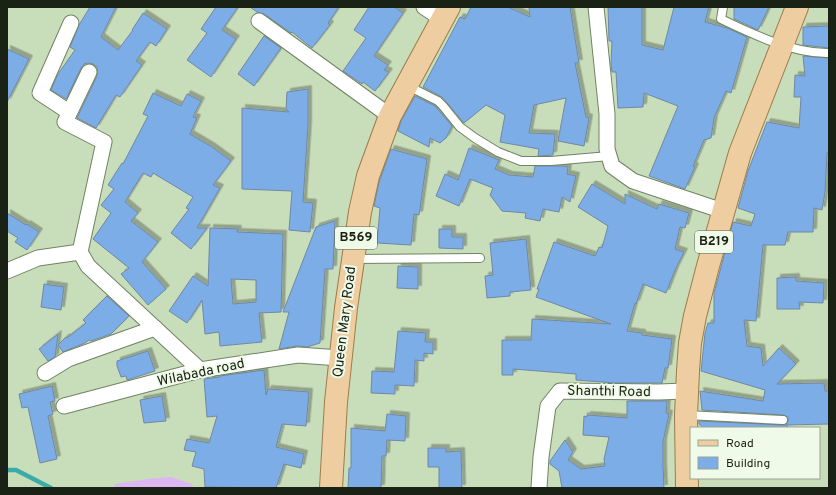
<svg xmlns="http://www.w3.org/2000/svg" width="836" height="495" viewBox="0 0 836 495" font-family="Overpass,sans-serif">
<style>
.green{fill:#dcb7f1}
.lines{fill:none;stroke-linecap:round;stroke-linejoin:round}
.stream{stroke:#3baba8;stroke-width:4.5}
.building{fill:#7cade6;stroke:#6f88a5;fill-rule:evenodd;filter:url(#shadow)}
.lane-casing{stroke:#708464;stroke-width:10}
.street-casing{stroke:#708464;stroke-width:17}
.primary-casing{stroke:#9c7c48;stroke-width:24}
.lane{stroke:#fff;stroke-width:8}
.street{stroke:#fff;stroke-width:15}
.primary{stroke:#eecda1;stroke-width:22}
.labels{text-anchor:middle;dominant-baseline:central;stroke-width:4;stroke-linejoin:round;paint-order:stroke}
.shield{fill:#effae8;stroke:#5a6354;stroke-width:1}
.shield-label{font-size:13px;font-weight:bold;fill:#1a2215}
.street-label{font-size:14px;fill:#1a2215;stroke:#effae8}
</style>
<defs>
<filter id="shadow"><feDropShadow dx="3.5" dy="-3.5" stdDeviation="0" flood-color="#0004"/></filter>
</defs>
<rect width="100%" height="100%" fill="#c8ddba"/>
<path class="green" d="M171 477 192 484 193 488H114L115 484 148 479Z"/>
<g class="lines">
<path class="stream" d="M7 470H16L51 488"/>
</g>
<g class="building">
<path d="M90 7H116L101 37 118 50 133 30H132L143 13 167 29 156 46 150 42 136 61 142 65 120 97 116 95 96 128 77 118 97 76V67L93 64 88 63 84 64 81 68 66 99 51 90 58 74 75 50 70 47 79 25Z"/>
<path d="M216 7H238L222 30 236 39 211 77 187 60 207 33 201 29Z"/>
<path d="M250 7H339L328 23 330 25 312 48 292 32 291 33 264 14 257 12Z"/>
<path d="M369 7H394L403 13 374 56 388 65 384 70 389 72 375 91 363 82 362 84 343 71 366 38 354 30Z"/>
<path d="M471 7H508L530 17 529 7H570L579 63H575L586 117 589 118 584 146 558 141 566 98 534 105 529 133 555 134 553 155 538 156 539 149 500 142 505 115 486 105 464 123 442 97 423 87 460 17 465 19Z"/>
<path d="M608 7H642V45L663 50 674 7H709L705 22 727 28 747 37 731 93 726 91 714 118 711 138 704 140 693 166 695 167 685 189 649 176 678 106 644 93 643 107 618 108 616 72H612L611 64 612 41H609Z"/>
<path d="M734 7H769L758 30 734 19Z"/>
<path d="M829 26V48L803 45V27Z"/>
<path d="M264 36 281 48 254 86 238 74Z"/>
<path d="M7 49 29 59 7 102Z"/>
<path d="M803 56 829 58V153H827L825 192 822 210 814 208 813 232H788L785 245H763L756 321 744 320 747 346 761 348 763 366 779 348 796 364 777 384 824 383 825 391H829V424L787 425 788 428H704L699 424V421L783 425H786L788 421V417L783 415 702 410 700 391 763 401 765 390 701 371 705 333 708 323H714V293L733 222 751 226 755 214 738 208 748 171 767 122 799 128 801 97H794L795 75 805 76Z"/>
<path d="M308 89V125L303 202 313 203 310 232 289 230 292 191 242 189V108L289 112 286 109 287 92Z"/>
<path d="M153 93 181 106 187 94 201 101 193 117 197 118 190 134 212 147 231 161 213 185 220 188 197 228H207L191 249 171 233 189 209 186 208 193 197 153 173 151 177 143 173 125 202 138 213 131 221 158 242 142 262 166 289 148 305 121 274 129 268 93 239 111 213 101 205 114 189 108 185 122 163 123 164 148 116 143 114Z"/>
<path d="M415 96 435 106 452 126 446 138 440 143 430 138 429 147 398 131 401 121Z"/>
<path d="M469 148 499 160 495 169 509 175 533 177 535 166H563L568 167 567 174 576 176 570 202 562 197 559 212 543 209 540 221 525 218 526 213 502 211 490 195 493 188 470 179 459 206 436 196 445 174 458 180Z"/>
<path d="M391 149 427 159 419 215 414 214 411 245 377 243 380 208 374 206 379 182Z"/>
<path d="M592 184 625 204V194L657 209 659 204 689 213 685 228 680 227 675 249 684 252 675 270 666 293 643 284 636 304 635 303 627 331 642 333V335L672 339 668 368H665L662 383H615L576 380V374L513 369V375H502V340H531L532 319 611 324 536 297 539 289H537L554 242 595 256 599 247 602 248 608 226 578 207Z"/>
<path d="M7 213 26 225 27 224 39 232 27 250 15 242 18 238 7 231Z"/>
<path d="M335 221 333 269H325L320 343 307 347 297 346 279 349 289 312H283L316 227Z"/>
<path d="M210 228 238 229 237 232 283 234 281 312 259 313 262 342 220 346 219 332 205 334 202 300 187 323 169 311 193 276 208 286ZM231 279 256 280V302L233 304Z"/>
<path d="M439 229H452V237H463V249L439 248Z"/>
<path d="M526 239 531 290 510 292V296L487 298 485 276 493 275 490 243Z"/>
<path d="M398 266 418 267V289L397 288Z"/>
<path d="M796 277V281L824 283 823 303 799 302 800 309H777V278Z"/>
<path d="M44 284 64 287 61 310 41 307Z"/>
<path d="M107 296 129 316 111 334 91 341 89 340 85 343 63 352 58 345 66 337 67 338 86 323 83 320Z"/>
<path d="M398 331 426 333 425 342H433V354L424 353V361L415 360 414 386 395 385V394L371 393 372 371 394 372Z"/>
<path d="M58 334 55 357 48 361 39 349Z"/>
<path d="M148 351 155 371 127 380 126 376 121 377 117 366V361Z"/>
<path d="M264 370 266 395 268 389 309 392 306 426 282 424 276 447 304 454 301 468 284 464 276 488 205 487 204 469 192 466 196 452 184 450 187 439 209 443 217 416 207 417 204 379 220 377V376Z"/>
<path d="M52 386 55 401 50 402 53 414 48 416 57 459 40 463 28 407 22 408 19 394Z"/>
<path d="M162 396 166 421 144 423 140 400Z"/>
<path d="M627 401H667L666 413 669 414 663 442V467L664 488H562L559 471 550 464V461L565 440 573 452 568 460 581 469 605 466 604 459 609 437 583 435 584 416 587 417V415L627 418Z"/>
<path d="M387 414 406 416 405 441 387 440 386 456H382L381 488H348L349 468H351V428L385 431Z"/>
<path d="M428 448H446V452L461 451 462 488H439V467H428Z"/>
</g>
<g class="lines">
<defs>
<g id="lane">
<path d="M723 7 721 19C752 34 794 54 829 53"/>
<path d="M408 86 438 101 443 106 460 127 475 138 498 152 521 161H551L609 156"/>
<path d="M354 259 480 258"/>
<path d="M687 415 783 420"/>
</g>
<g id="street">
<path d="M424 7 442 19"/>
<path d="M596 7 607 114V149L612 166 633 181 723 211"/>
<path d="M259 21 390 116"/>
<path d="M89 72 65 122 104 142 80 252 88 266 200 370"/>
<path d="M69 112 40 93 71 23"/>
<path d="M7 271 38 258 80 252"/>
<path d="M45 373 68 359 155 328"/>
<path d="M64 406 200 370 298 355 340 358"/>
<path d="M539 488 541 457 548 406 560 391 658 392 687 391"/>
</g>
<g id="primary">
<path d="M331 488 336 402 346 308 360 212 368 176 390 116 449 7"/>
<path d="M687 488 686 415 688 371 690 343 695 316 708 266 740 153 797 7"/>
</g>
</defs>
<use href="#lane" class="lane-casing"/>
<use href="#street" class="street-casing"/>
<use href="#primary" class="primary-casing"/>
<use href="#lane" class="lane"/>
<use href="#street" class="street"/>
<use href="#primary" class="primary"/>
</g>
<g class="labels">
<g class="shield">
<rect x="335" y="227" width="42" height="22" rx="3"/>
<rect x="695" y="231" width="38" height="22" rx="3"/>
</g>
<g class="shield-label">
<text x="356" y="238">B569</text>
<text x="714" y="242">B219</text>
</g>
<g class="street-label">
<text transform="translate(345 322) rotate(-83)">Queen Mary Road</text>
<text transform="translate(201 373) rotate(-12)">Wilabada road</text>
<text transform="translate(609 392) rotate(1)">Shanthi Road</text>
</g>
</g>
<rect width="836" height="495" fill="none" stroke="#1a2215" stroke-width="16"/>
<rect x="690" y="427" width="130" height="52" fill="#effae8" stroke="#9aa494"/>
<rect x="698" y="440" width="20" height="6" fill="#eecda1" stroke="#9aa494"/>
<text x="726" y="447" font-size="12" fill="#1a2215">Road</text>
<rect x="698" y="457" width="20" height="12" fill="#7cade6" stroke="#9aa494"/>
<text x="726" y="467" font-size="12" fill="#1a2215">Building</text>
</svg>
